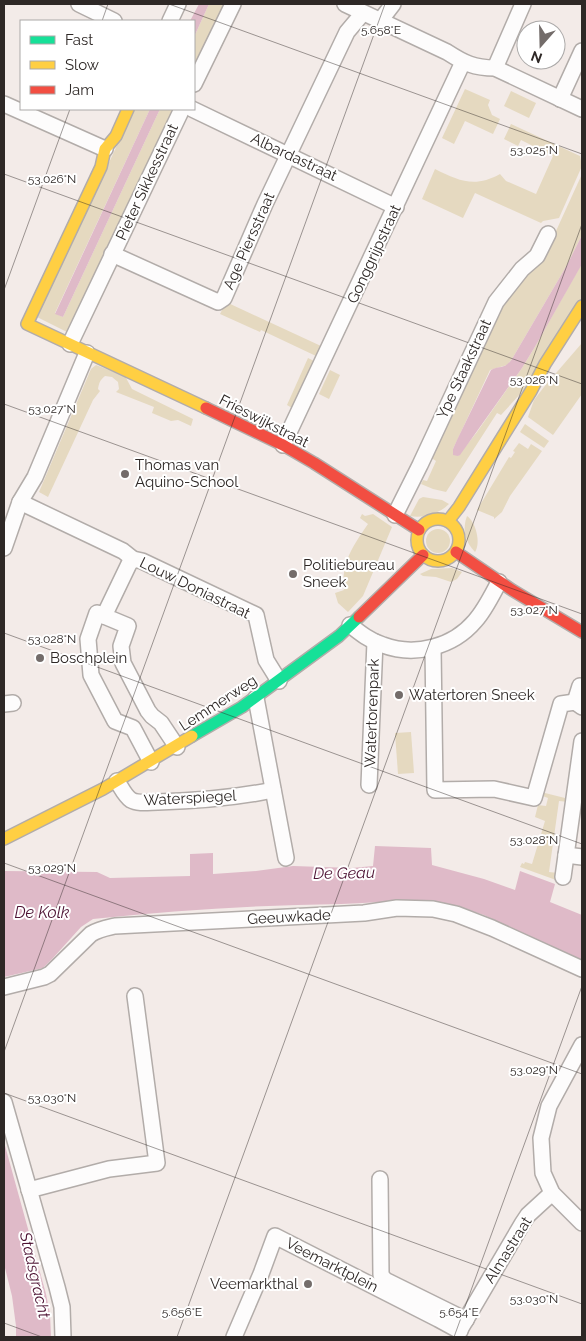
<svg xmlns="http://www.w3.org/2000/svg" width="586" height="1341" viewBox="0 0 586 1341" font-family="Raleway,sans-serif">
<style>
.green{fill:#e5d9c0}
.water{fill:#dfbac8}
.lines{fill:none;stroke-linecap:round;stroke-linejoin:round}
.street-casing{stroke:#b2aca9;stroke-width:18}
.fast-casing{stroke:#b2aca9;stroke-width:14}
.slow-casing{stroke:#b2aca9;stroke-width:14}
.jam-casing{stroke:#b2aca9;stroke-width:14}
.street{stroke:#fdfcfc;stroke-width:15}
.fast{stroke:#16e098;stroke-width:11}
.slow{stroke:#ffcf43;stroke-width:11}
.jam{stroke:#f24e42;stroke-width:11}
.ticks{fill:none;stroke:#2e2826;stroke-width:1;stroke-opacity:0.45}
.poi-dot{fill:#736c6a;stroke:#fff;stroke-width:2}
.labels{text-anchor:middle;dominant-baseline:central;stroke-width:4;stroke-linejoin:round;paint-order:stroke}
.street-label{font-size:15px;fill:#2e2826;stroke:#fff}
.poi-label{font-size:15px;fill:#2e2826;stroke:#fff;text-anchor:start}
.water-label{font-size:16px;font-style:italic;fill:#4d1233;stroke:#fff}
.ticks-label{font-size:12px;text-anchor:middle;fill:#2e2826;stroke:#fff;stroke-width:4;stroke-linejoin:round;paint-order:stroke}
</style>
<rect width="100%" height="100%" fill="#f3ebe8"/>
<g class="green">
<path d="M209 4H224L194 68V37Z"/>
<path d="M465 89 490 100 488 105 492 115 500 119 493 134 465 121 454 144 442 138Z"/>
<path d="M511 91 536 103 529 118 504 106Z"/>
<path d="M134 109H150L55 313 63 317 160 109H175L69 333 37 317Z"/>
<path d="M511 124 580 156 582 166 559 218 543 221 541 223 475 193 463 218 422 199 435 169C459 181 475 188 500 174L506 181 536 194 553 156 521 140 518 146 504 139Z"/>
<path d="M582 174V235L567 265 512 359 507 365 490 370 453 449 458 456 477 432 522 368 536 345 582 263V299L522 392 501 415 497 413 446 492 433 489 421 484 423 480 427 481 436 461 430 457 501 303 524 272 544 261 555 239 556 231Z"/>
<path d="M226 302 321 346 316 356 261 330 260 332 220 314Z"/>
<path d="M582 343V394L553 435 528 417 534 400 544 387Z"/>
<path d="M308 358 314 361 292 408 287 405Z"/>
<path d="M96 365 125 376 132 389 193 419 191 426 178 420 171 421 152 413 154 407 116 392 119 389 118 382 112 377 105 376C100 380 99 383 98 389L100 391 93 400 48 497 39 492 91 369Z"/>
<path d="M330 370 340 375 329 399 319 394Z"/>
<path d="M525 424 549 441 544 448 520 432Z"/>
<path d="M519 443 528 449 531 444 542 451 510 496 502 512 494 519V517L477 510 509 457 511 458 515 452 513 451Z"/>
<path d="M423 497 442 500 449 504C440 513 423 519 410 516L419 499Z"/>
<path d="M362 514 365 516 373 514 392 527 363 596 348 612 338 603 335 593 344 590C341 562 353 546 368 524L360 518Z"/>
<path d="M467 516C476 522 481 543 475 552 465 542 462 529 467 516Z"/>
<circle cx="438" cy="541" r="12"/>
<path d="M452 568 462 572 457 579 451 582 436 577 423 576 420 574 431 569Z"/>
<path d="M411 732 414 773 398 774 395 733Z"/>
<path d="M541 792 569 799V802L559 801 549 872 558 873 556 880 520 867 522 863 524 864 525 862 532 864 545 821 535 817 538 805 546 806 548 798 540 795Z"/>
</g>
<g class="water">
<path d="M199 4H209L194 37V21H190Z"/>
<path d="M150 109H160L63 317 55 314Z"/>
<path d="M582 235V264L536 345 522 368 460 455 458 456 453 455V449L457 440 491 370C501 365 504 370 512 359L567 265Z"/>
<path d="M375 846 431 848 432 865 484 879 515 890 520 871 555 884 550 902 582 915V961L484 915C472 911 460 906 448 904 412 898 377 903 341 904 259 905 176 910 93 919L81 927 53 958 43 968 4 977V871L97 872 110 878 190 876V854L213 853V874L256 871 293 866 352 868 373 866Z"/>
<path d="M4 1142 46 1294 50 1314 51 1337H16V1326L12 1296 4 1264Z"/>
</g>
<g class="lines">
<defs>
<g id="street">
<path d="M79 4 114 21"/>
<path d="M345 4 447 52C464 63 474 68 495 68L582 109"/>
<path d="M170 21 178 4"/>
<path d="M380 21 393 4"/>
<path d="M495 68 523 4"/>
<path d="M194 84 233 4"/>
<path d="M560 99 582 51"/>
<path d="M4 104 105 149"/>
<path d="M192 109 396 207"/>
<path d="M112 254 218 302 224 298 265 204 347 32 363 13"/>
<path d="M70 344 182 109"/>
<path d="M283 445 463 62"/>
<path d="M20 502 123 551 133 559 142 561 256 615 266 660 279 681"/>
<path d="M395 515 420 465 496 302 522 269 537 256 548 234"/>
<path d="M4 548 20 502 35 477 87 353"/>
<path d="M133 559 129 564 104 616 128 626 121 646 123 663 148 711 152 716 161 723 177 747"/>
<path d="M104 616 97 613 88 639 91 675 115 721 133 728 151 762"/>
<path d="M350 625C360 633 370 641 383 645 415 657 453 647 475 621 485 610 492 595 499 582"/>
<path d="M433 648 435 790 494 789 534 798 561 704 575 702"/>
<path d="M580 686 575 702 582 707"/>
<path d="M256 698 286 858"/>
<path d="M4 704 13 703"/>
<path d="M117 781C121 787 125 796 131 800 138 804 150 802 158 802 196 801 235 798 273 790"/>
<path d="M369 785 375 642"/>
<path d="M566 855 582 857"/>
<path d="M563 877 582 741"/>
<path d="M4 987 44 977 50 974 91 934C99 929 106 928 115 926L364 913 397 908 433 909 456 914 492 928 582 969"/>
<path d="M582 1045 549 1106 541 1138 543 1173 552 1193 582 1223"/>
<path d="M4 1102 57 1287 62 1307 63 1337"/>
<path d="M380 1179 381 1275 385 1280 466 1320"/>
<path d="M29 1190 109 1169 157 1163 135 996"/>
<path d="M461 1328 522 1224 528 1215 552 1193"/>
<path d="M234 1337 261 1274 275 1236 438 1319 460 1331"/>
</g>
<path id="fast" d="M192 736 242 707 339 636 359 617"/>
<g id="slow">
<path d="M128 109 116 136 105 149 101 167 27 324 206 408"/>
<circle cx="438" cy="540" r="21"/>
<path d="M448 521 459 507 531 391 545 364 582 306"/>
<path d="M4 839 103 789 192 736"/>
</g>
<g id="jam">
<path d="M206 408 283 445 314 463 419 530"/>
<path d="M456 552 512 590 582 632"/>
<path d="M359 617 423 555"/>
</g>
</defs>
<use href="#street" class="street-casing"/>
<use href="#fast" class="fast-casing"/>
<use href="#slow" class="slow-casing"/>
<use href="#jam" class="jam-casing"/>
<use href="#street" class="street"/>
<use href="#fast" class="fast"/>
<use href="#slow" class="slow"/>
<use href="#jam" class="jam"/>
</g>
<path class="ticks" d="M169 4 582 154M102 21 108 4M4 174 582 384M4 290 70 109M4 404 582 614M4 633 582 844M4 863 582 1074M4 1052 385 4M4 1093 582 1304M4 1323 42 1337M177 1337 582 224M454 1337 582 986"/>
<g class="poi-dot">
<circle cx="125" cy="474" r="5"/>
<circle cx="293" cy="574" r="5"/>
<circle cx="40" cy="658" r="5"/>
<circle cx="399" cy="695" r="5"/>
<circle cx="308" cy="1284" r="5"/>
</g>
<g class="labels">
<g class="street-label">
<text transform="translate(294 157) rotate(25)">Albardastraat</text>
<text transform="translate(147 182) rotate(-65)">Pieter Sikkesstraat</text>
<text transform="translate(249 241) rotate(-66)">Age Piersstraat</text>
<text transform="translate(374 254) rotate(-65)">Gonggrijpstraat</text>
<text transform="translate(464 369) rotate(-65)">Ype Staakstraat</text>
<text transform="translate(264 421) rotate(27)">Frieswijkstraat</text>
<text transform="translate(195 588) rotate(26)">Louw Doniastraat</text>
<text transform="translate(218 703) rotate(-33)">Lemmerweg</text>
<text transform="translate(372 713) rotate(-88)">Watertorenpark</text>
<text transform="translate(190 798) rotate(-3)">Waterspiegel</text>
<text transform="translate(289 917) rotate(-3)">Geeuwkade</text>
<text transform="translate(508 1250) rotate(-58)">Almastraat</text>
<text transform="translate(332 1265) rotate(27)">Veemarktplein</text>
</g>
<g class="poi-label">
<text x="135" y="465">Thomas van<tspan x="135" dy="17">Aquino-School</tspan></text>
<text x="303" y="565">Politiebureau<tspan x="303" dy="17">Sneek</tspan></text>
<text x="50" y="658">Boschplein</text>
<text x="409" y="695">Watertoren Sneek</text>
<text x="298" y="1284" text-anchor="end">Veemarkthal</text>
</g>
<g class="water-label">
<text transform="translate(344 873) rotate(-1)">De Geau</text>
<text x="42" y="912">De Kolk</text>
<text transform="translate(35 1275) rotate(77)">Stadsgracht</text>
</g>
</g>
<g class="ticks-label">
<text x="381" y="34">5.658°E</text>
<text x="534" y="154">53.025°N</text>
<text x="52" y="183">53.026°N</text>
<text x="534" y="384">53.026°N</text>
<text x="52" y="413">53.027°N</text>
<text x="534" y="614">53.027°N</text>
<text x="52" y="643">53.028°N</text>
<text x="534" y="844">53.028°N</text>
<text x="52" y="872">53.029°N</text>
<text x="534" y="1074">53.029°N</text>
<text x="52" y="1102">53.030°N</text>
<text x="534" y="1303">53.030°N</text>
<text x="182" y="1316">5.656°E</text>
<text x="459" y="1316">5.654°E</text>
</g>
<rect width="586" height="1341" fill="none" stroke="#2e2826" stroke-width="10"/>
<rect x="20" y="20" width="175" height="90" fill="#ffffff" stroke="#aba9a8"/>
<rect x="30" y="36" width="25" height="8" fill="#16e098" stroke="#aba9a8"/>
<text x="65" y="45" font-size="15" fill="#2e2826">Fast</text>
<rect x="30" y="61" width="25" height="8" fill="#ffcf43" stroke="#aba9a8"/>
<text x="65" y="70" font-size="15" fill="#2e2826">Slow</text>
<rect x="30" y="86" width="25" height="8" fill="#f24e42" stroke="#aba9a8"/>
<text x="65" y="95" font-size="15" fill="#2e2826">Jam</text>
<g transform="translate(541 45) rotate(200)"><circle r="24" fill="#ffffff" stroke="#aba9a8"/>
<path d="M0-4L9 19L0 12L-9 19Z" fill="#736c6a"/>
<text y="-8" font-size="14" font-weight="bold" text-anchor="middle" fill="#2e2826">N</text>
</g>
</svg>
